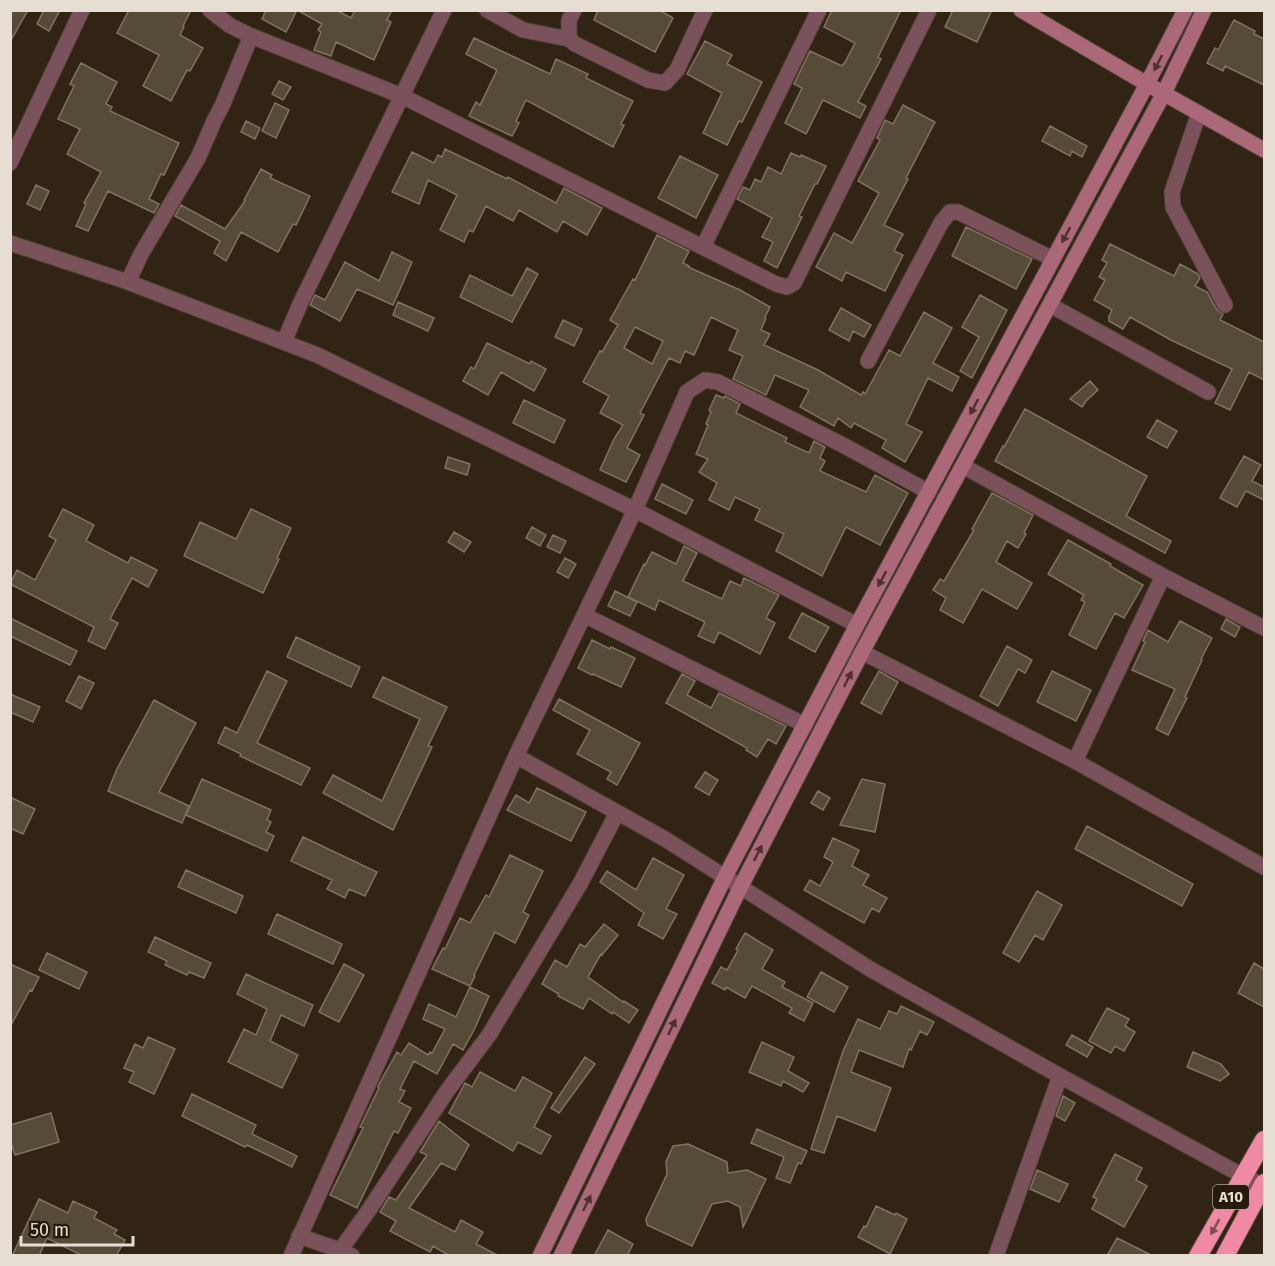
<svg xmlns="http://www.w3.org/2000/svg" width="1275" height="1266" viewBox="0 0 1275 1266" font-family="'Fira Sans',sans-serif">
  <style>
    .building { fill: #564a38; stroke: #807360; stroke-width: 1.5; fill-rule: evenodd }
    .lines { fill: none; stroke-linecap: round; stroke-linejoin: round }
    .street-casing { stroke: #4e4233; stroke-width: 17 }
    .secondary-casing { stroke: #4e4233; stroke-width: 17 }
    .highway-casing { stroke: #4e4233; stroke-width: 20 }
    .street { stroke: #7b515c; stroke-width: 15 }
    .secondary { stroke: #aa6879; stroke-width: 15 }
    .highway { stroke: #ef89a4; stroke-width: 18 }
    .oneway { fill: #4e312d }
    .oneway2 { fill: #814c50 }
    .labels { text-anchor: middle; stroke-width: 4.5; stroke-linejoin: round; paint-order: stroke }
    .shield { fill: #271a0c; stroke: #ada297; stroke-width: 1.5 }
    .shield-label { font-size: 15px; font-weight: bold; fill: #e6ddd3 }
  </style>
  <rect width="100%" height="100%" fill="#312415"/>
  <!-- building -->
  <path class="building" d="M10 10H28L10 42Z
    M44 10H60L49 31 37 24Z
    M129 10H191L183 26 184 27 180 35 203 48 190 71 187 70 171 101 143 86 159 55 117 33Z
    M266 10H297L286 32 262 19Z
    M297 10H336L351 18 355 10H392L387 20 391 22 374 60 336 42 331 56 314 50 321 32 318 30 322 24Z
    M598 10H659L673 18 655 52 594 20Z
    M832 10H901L878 57 881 59 858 102 866 106 860 118 823 100 806 134 785 123 802 88 794 84 810 51 842 66 843 64H844L855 43 824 27Z
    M953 10H992L977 42 945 27Z
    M1234 20 1255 31 1254 34 1264 39V85L1225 66 1223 71 1207 63 1215 48 1218 50Z
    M474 38 550 74 556 59 588 74 586 78 633 101 621 124 624 125 613 147 526 100 516 121 519 123 512 136 469 116 476 102 480 105 497 70 466 54Z
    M705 41 732 55 727 64 762 82 742 122 739 121 727 145 703 133 722 93 687 74Z
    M81 63 117 82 106 104 112 107 110 111 179 143 164 175 161 174 149 199 159 204 154 213 108 191 88 231 76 226 86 204 84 203 101 172 67 154 80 129 58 119 74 86 70 84Z
    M279 81 291 87 283 100 272 94Z
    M275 103 289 110 276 138 262 131Z
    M903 105 935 122 906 178 908 179 884 225 903 234 894 251 903 255 885 291 846 272 842 281 816 267 834 233 852 243 879 193 858 181 880 140 877 138 885 120 893 124Z
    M246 121 260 128 255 139 241 132Z
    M1050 126 1087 146 1082 157 1072 151 1070 156 1042 141Z
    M445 149 507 179 508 177 556 203 564 188 602 208 587 235 563 221 557 232 519 210 513 221 486 206 473 232 469 230 464 242 440 230 457 195 428 180 419 204 392 192 412 152 434 163 438 155 442 157Z
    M791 153 800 157 801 155 826 166 817 184H815L799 216 802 217 777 268 764 261 773 242 762 237 772 218 737 199 743 187 750 190 755 179 761 182 768 167 781 174Z
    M680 156 718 175 696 218 658 198Z
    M261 169 272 175 270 178 310 196 296 225 293 224 278 252 241 232 226 261 214 253 220 241 175 216 181 205 225 229 245 201 244 200Z
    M36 185 49 191 40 210 27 204Z
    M966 227 1032 259 1016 289 952 256Z
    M657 235 689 251 683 263 689 266 688 267 740 290 770 307 765 317 766 318 761 330 770 334 764 345 818 370 861 395 863 392 865 394 889 350 900 356 924 312 952 328 933 363 959 377 952 391 928 378 906 424 922 432 905 462 882 448 886 440 854 423 851 428 838 418 834 426 800 407 809 390 775 375 766 395 733 379 743 356 729 350 738 330 711 317 694 355 685 351 680 363 669 358 640 413 644 415 627 448 640 455 626 482 600 470 614 439 623 425 600 413 609 396 583 382 600 351 602 352 618 325 610 320 633 279 635 280ZM635 327 663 341 652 364 624 348Z
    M1110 244 1174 276 1180 264 1198 274 1200 278 1195 286 1207 292 1217 310 1223 314 1220 320 1264 342V380L1249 372 1230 410 1215 403 1232 369 1171 340 1130 317 1123 329 1109 321V316L1112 310 1094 300 1105 280 1099 277 1107 263 1102 260Z
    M392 252 412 262 393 305 357 289 340 321 310 305 315 295 325 300 345 262 379 281Z
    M527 268 538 274 512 322 460 297 470 275 512 296Z
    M980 295 1007 310 972 378 960 371 979 337 962 327Z
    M398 302 434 318 428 331 393 315Z
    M841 308 871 325 864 337 853 331 849 341 829 330Z
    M563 320 582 329 574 346 555 337Z
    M487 343 530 364 531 361 546 369 534 391 501 372 488 395 463 381 471 367 474 369Z
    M1090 381 1098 390 1086 401 1082 407 1070 399Z
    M716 395 724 398 725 396 740 404 736 413 787 438 785 442 809 453 814 441 825 447 820 458 825 461 820 471 866 492 875 475 908 493 880 545 846 527 822 576 776 551 784 534 755 520 760 509 735 497 729 510 709 500 717 483 699 472 708 459 696 454 708 425 706 424 711 412 709 410Z
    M524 400 565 420 554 443 513 423Z
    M1025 409 1147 476 1126 516 1171 541 1165 553 995 461 1003 446 1004 447Z
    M1157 420 1177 431 1167 448 1147 437Z
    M1244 456 1261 465 1252 481 1264 487V500L1246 491 1237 507 1220 498Z
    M448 457 470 464 467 475 445 468Z
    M662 484 693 500 686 514 655 499Z
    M992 493 1033 515 1024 533 1026 534 1018 548 1007 541 996 562 1032 583 1017 609 982 589 963 623 940 610 946 598 933 590 940 579 944 581 974 530 972 529Z
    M63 509 94 525 86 541 128 563 131 557 157 570 148 587 132 578 110 619 118 623 105 649 88 641 94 627 10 584 17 570 35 580 56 540 49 536Z
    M251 509 291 528 277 558 279 559 263 593 184 556 200 522 236 539Z
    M532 527 546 535 540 546 526 538Z
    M454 532 471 542 464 552 448 542Z
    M553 535 566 541 560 553 547 547Z
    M1068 540 1111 564 1110 566 1143 585 1124 618 1115 613 1096 649 1069 635 1085 602 1081 600 1084 595 1048 574Z
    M684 546 697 553 683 581 722 599 730 581 741 586 744 578 779 595 766 618 775 623 760 654 719 632 714 643 698 636 705 622 659 600 655 610 628 597 644 564 645 565 652 552 676 564Z
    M565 558 576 564 568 578 557 572Z
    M615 591 637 602 630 616 608 606Z
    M802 613 829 627 815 652 789 638Z
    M10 618 77 651 70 665 10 636Z
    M1226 619 1240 627 1235 637 1221 629Z
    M1180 621 1212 638 1201 659 1202 660 1185 697 1187 698 1168 735 1156 729 1175 689 1132 670 1145 642 1143 641 1148 630 1168 642Z
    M296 637 360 667 351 687 287 657Z
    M592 640 610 649 611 647 635 658 621 687 593 674 592 675 578 668Z
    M1007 646 1032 660 1025 673 1018 669 998 706 980 696Z
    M267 671 287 681 257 743 310 768 301 785 240 756 241 754 218 743 225 727 237 733Z
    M879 671 898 682 881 714 861 703Z
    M1052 671 1091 690 1076 721 1037 702Z
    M682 674 695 681 687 695 711 708 719 693 786 726 776 744 768 739 757 757 746 750 747 748 666 703Z
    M79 676 94 683 81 709 66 701Z
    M383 677 447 707 428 746 432 747 393 830 323 793 333 775 382 801 420 719 373 697Z
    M10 694 40 707 33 722 10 712Z
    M559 699 640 743 617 785 607 779 611 772 577 754 590 730 553 710Z
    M154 700 196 723 159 792 189 806 182 823 108 791 117 769Z
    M705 772 718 780 709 795 695 787Z
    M202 779 271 810 267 820 271 822 266 832 274 836 267 851 186 815Z
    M862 779 885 784 875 832 840 825Z
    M537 788 586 812 571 841 507 810 516 795 529 803Z
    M818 791 830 798 823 810 811 803Z
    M10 797 35 809 23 834 10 828Z
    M1087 826 1193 884 1182 906 1075 849Z
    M303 837 377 872 365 896 349 889 345 898 327 889 332 880 291 861Z
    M833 838 859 850 852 866 869 875 863 885 887 898 879 912 872 908 864 923 804 890 810 880 820 886 833 862 824 857Z
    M510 855 543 871 523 912 529 915 515 943 495 932 474 975 475 976 470 986 432 969 443 948 445 949 460 918 470 923 486 895 489 897Z
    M653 858 684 875 666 909 677 914 663 939 638 925 644 913 600 882 607 871 636 890Z
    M186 870 243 896 236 913 178 887Z
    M1037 891 1062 905 1043 940 1035 935 1019 962 1003 953Z
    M277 914 342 944 333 964 268 934Z
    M604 924 618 935 602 955 601 954 588 977 623 1002 624 1001 638 1010 629 1023 613 1012 612 1014 589 998 583 1009 558 996 559 994 542 984 555 960 567 967 580 944 585 947Z
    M745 933 773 950 762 969 785 982 782 987 813 1003 804 1021 789 1013 792 1008 752 986 745 998 726 987 725 990 712 983 721 967 727 970 738 950 736 949Z
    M155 937 211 963 204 978 189 972 187 975 165 965 167 961 148 952Z
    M47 953 87 972 79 989 39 970Z
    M1254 963 1264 969V1007L1238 993Z
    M10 964 39 977 32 991 30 990 10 1027Z
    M344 964 364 975 339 1022 319 1012Z
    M821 972 848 987 834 1012 807 997Z
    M246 974 313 1005 304 1026 281 1015 270 1041 298 1055 282 1088 228 1062 244 1029 256 1035 267 1009 237 994Z
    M470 987 489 996 474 1030 463 1050 453 1044 437 1074 414 1061 400 1089 405 1091 399 1102 411 1108 398 1133 394 1131 357 1208 330 1195 363 1128 360 1127 379 1088 378 1087V1086L397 1052 401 1055 409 1043 428 1055 430 1052 432 1053 445 1029 423 1019 429 1004 456 1017Z
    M901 1006 934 1022 927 1035 920 1031 911 1050 909 1049 903 1067 859 1050 851 1072 891 1088 875 1131 837 1116 824 1153 811 1149 843 1051 858 1019 880 1029 889 1011 897 1014Z
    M1107 1008 1129 1019 1125 1026 1135 1032 1124 1051 1115 1046 1111 1053 1089 1041Z
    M1072 1035 1093 1047 1087 1057 1066 1045Z
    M148 1037 175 1049 154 1094 129 1082 134 1072 124 1068 135 1044 143 1048Z
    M762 1042 794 1057 788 1071 809 1083 803 1092 783 1081 781 1086 749 1072Z
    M1193 1052 1221 1064 1229 1074 1220 1081 1187 1067Z
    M585 1057 595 1064 559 1113 551 1108Z
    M480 1072 515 1091 523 1077 552 1093 534 1127 551 1136 541 1154 518 1142 513 1151 449 1113 465 1083 472 1087Z
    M192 1094 256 1125 252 1134 297 1156 292 1167 247 1145 245 1147 182 1116Z
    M1063 1096 1075 1103 1065 1121 1056 1116Z
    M51 1113 59 1142 15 1155 10 1140V1125Z
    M439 1121 469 1145 455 1170 441 1163 409 1208 455 1232 461 1220 483 1232 476 1244 499 1256H450L433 1246 430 1252 390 1231 396 1221 380 1212 389 1197 396 1200 427 1155 420 1152Z
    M757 1129 807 1151 801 1164 798 1163 790 1183 776 1178 784 1157 751 1143Z
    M688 1144 727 1162 728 1173 747 1170 766 1179 743 1227 740 1207 728 1201 712 1204 692 1246 647 1225 646 1219 667 1174 666 1162 673 1146Z
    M1115 1154 1142 1168 1136 1180 1147 1186 1124 1227 1092 1209 1097 1199 1093 1197Z
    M1037 1170 1068 1184 1059 1202 1030 1189Z
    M39 1199 68 1213 73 1201 97 1212 94 1218 117 1230 114 1234 125 1240 116 1256H83L47 1238 39 1256H12Z
    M876 1206 895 1215 896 1213 907 1219 890 1254 858 1237 864 1226 866 1227Z
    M608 1230 633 1244 627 1256H594Z
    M1117 1238 1153 1256H1107Z"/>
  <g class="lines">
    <!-- street casing -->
    <g class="street-casing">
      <path id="street" d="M210 10 229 25 251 36 402 96 776 284 787 287 794 283 929 10
        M487 10 523 30 569 39 575 44 648 80 665 83 677 70 705 10
        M569 39V20L574 10
        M1199 113 1172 192 1173 207 1225 305
        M10 163 82 10
        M10 243 128 282 317 355 635 510 857 625
        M703 247 819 10
        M128 282 141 254 198 158 215 119 222 106 251 36
        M1050 305 1208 392
        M284 342 300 304 444 10
        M868 361 941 223 950 212H958L1053 259
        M963 466 1163 576 1264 628
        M584 615 805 725
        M862 652 1075 761 1264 867
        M516 756 665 839 870 969 1060 1076 1243 1176 1264 1186
        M1075 761 1163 576
        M299 1236 340 1250 352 1256
        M291 1256 516 756 635 510 687 392 705 380 718 382 841 444 929 492
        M336 1256 369 1210 447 1091 489 1035 580 884 617 813
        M996 1256 1060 1076"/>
    </g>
    <!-- secondary casing -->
    <g class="secondary-casing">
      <path id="secondary" d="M1021 10 1147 84 1264 150
        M540 1256 725 877 857 625 1147 84 1185 10
        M561 1256 741 886 862 652 1164 93 1204 10"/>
    </g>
    <!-- highway casing -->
    <g class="highway-casing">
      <path id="highway" d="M1198 1256 1264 1140
        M1225 1256 1264 1183"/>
    </g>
    <!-- street -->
    <use href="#street" class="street"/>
    <!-- secondary -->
    <use href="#secondary" class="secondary"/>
    <!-- highway -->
    <use href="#highway" class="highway"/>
  </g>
  <!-- one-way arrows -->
  <defs><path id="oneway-solid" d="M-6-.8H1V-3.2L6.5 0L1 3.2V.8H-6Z" transform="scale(1.5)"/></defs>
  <g class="oneway">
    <use href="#oneway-solid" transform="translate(1158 63) rotate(117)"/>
    <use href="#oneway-solid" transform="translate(1066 235) rotate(118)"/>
    <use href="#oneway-solid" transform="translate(974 407) rotate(118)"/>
    <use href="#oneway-solid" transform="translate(882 579) rotate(118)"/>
    <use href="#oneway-solid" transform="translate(848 679) rotate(-63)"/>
    <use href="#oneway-solid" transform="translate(758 853) rotate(-63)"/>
    <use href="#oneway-solid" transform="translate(672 1027) rotate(-64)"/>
    <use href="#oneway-solid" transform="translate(587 1203) rotate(-64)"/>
  </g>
  <use class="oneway2" href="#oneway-solid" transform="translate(1215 1227) rotate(119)"/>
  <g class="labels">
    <!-- shield labels -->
    <rect class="shield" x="1213" y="1185" width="36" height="24" rx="4.5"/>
    <g class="shield-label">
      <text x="1231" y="1202">A10</text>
    </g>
  </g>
  <!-- border -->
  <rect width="1275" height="1266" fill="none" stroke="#e6ddd3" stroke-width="24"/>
  <!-- scale -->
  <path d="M21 1236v9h112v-9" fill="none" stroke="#e6ddd3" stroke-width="3"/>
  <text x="30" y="1236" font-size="18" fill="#e6ddd3" stroke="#271a0c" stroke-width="4.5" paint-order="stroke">50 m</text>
</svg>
